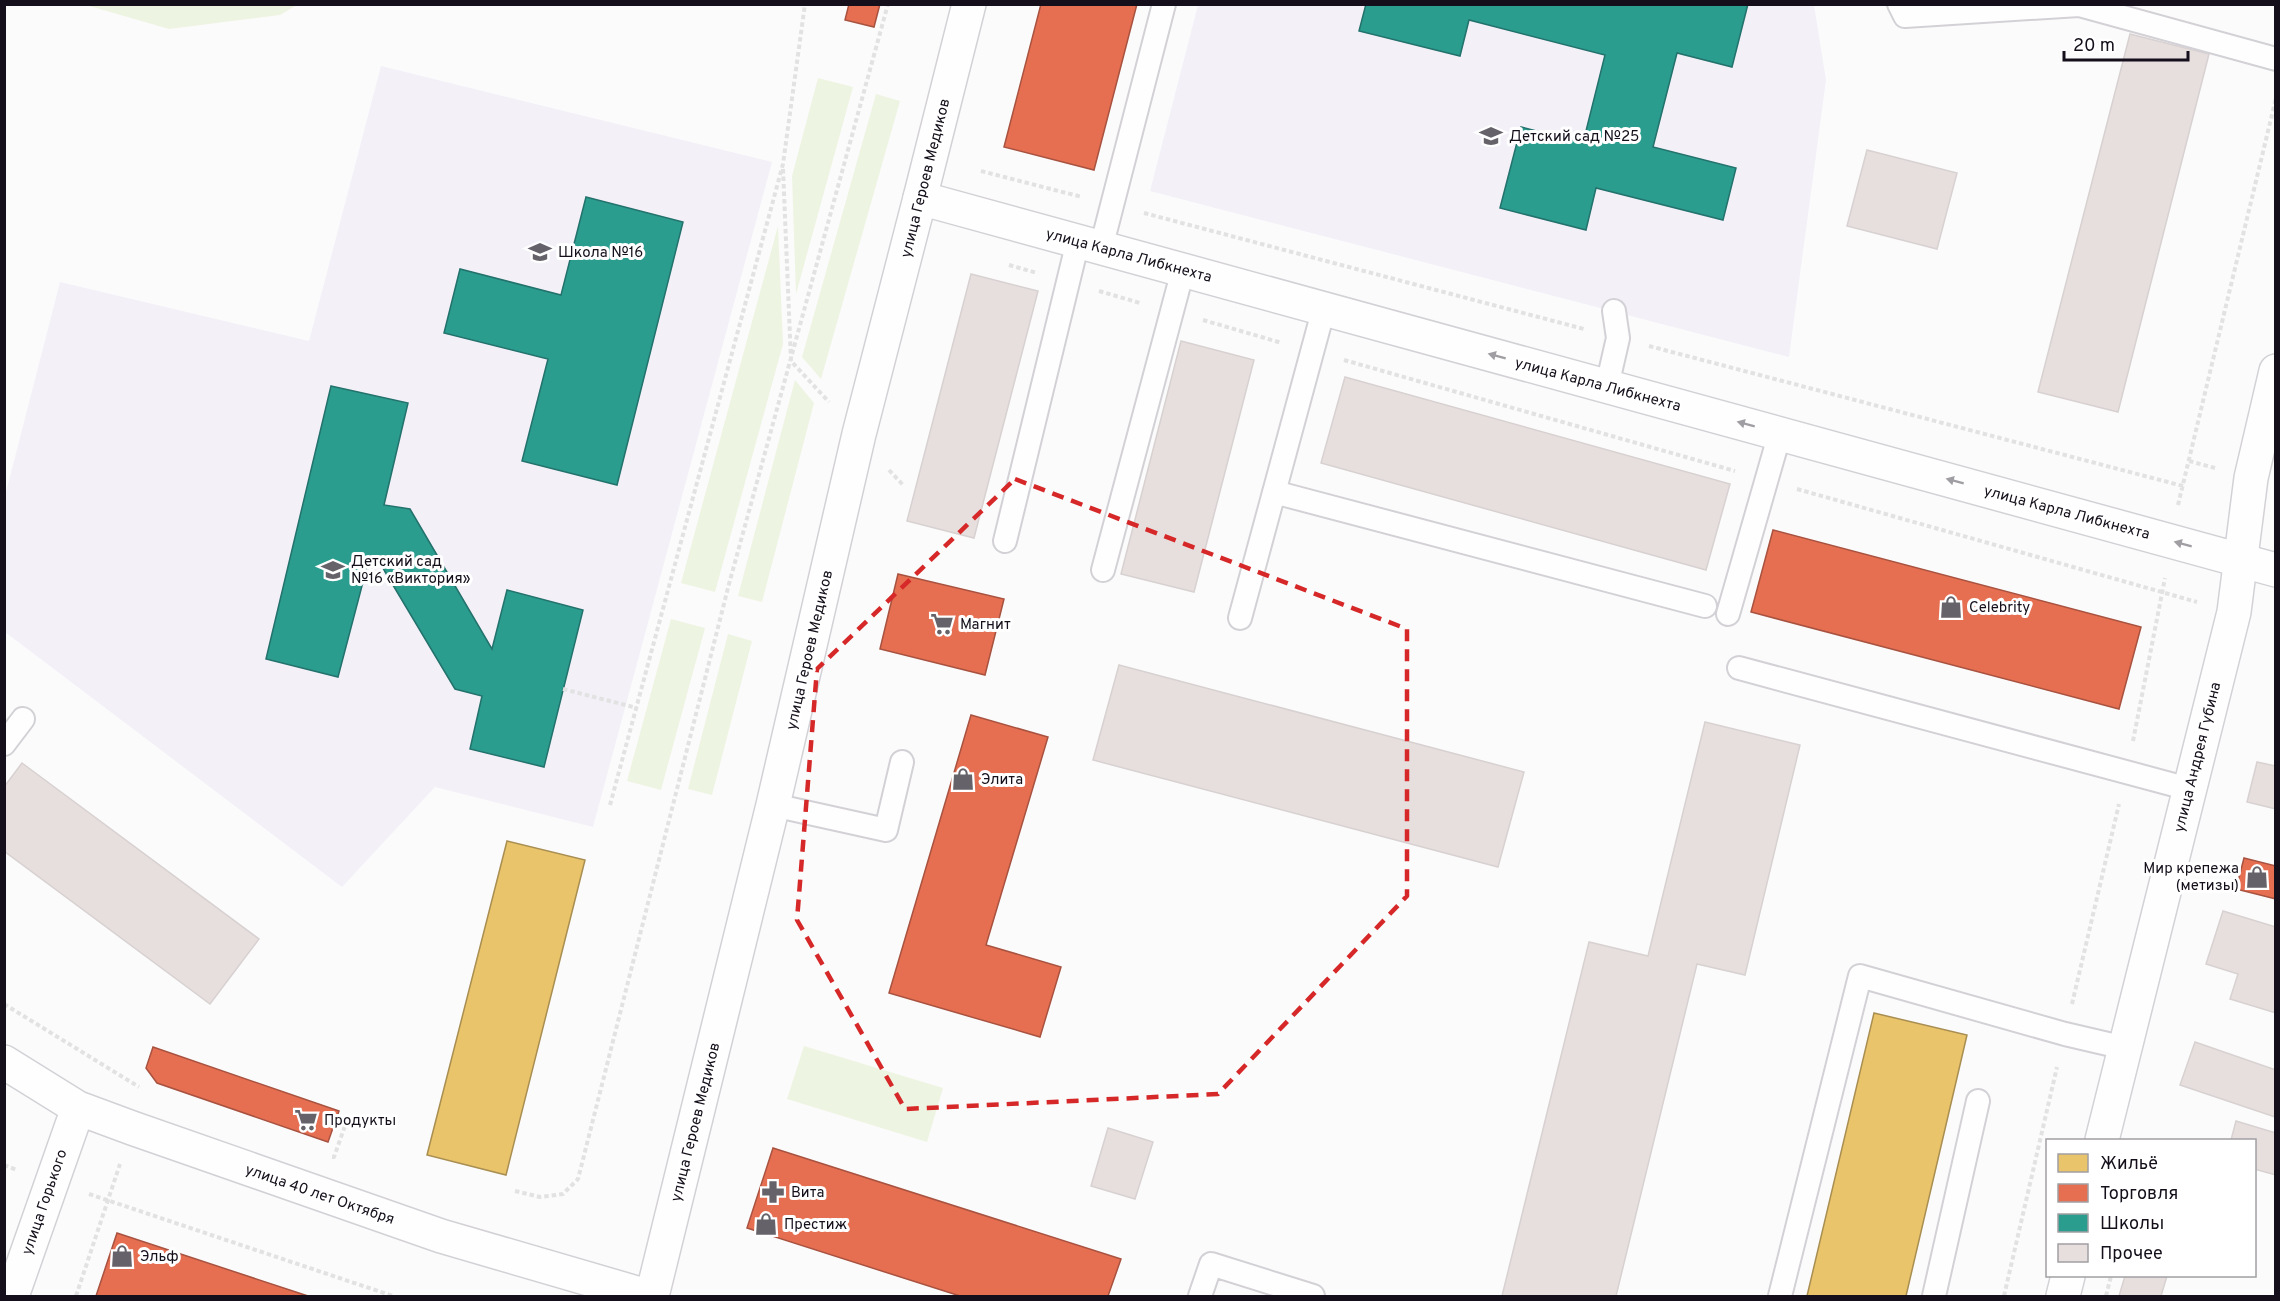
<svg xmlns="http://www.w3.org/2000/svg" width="2280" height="1301" viewBox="0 0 2280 1301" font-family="Overpass,sans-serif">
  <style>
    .built { fill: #f3f0f8 }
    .green { fill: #eef4e2 }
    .homes { fill: #e9c46a; stroke: #a98e52; stroke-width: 1.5 }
    .shops { fill: #e76f51; stroke: #a85240; stroke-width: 1.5 }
    .schools { fill: #2a9d8f; stroke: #23726c; stroke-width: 1.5 }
    .building { fill: #e7dfde; stroke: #d8d1d1; stroke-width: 1.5 }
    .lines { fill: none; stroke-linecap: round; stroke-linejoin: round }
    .lane-casing { stroke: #d3d1d6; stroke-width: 26 }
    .street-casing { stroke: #d3d1d6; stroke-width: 36 }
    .secondary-casing { stroke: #d3d1d6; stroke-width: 36 }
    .path { stroke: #e2e2e2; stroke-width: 4; stroke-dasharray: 4.5 3; stroke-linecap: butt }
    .lane { stroke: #fefefe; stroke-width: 22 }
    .street { stroke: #fefefe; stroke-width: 33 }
    .secondary { stroke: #fefefe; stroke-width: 33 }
    .oneway { fill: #a09ea3 }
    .marked { fill: none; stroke: #d62828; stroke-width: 4.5; stroke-dasharray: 12 8; stroke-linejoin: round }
    .labels { text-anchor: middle; stroke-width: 6; stroke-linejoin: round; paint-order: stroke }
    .poi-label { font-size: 15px; fill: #140f1a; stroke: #fff; text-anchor: start }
    .street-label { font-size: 15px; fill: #140f1a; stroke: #fff }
  </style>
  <rect width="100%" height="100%" fill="#fbfbfb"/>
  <!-- built -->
  <path class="built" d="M1198 5H1814L1826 80 1789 357 1150 191Z
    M381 66 772 162 593 827 435 787 342 887 5 632V496L60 282 309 341Z"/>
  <!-- green -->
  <path class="green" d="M86 5 297 4V5L280 15 169 29Z
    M818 78 853 87 796 294 792 176Z
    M876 94 900 101 821 379 802 357Z
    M778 226 783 344 715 592 681 583Z
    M795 380 814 403 762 602 738 596Z
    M671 619 705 628 661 790 627 781Z
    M728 634 752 641 712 795 688 789Z
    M804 1046 943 1088 927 1142 787 1099Z"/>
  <!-- homes -->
  <path class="homes" d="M507 841 585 860 506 1175 427 1155Z
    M1874 1013 1967 1035 1906 1296H1807Z"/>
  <!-- shops -->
  <path class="shops" d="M849 4H880L874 27 845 20Z
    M1041 4H1137L1094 170 1004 147Z
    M1773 530 2141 627 2119 709 1751 612Z
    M898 574 1004 599 985 675 880 649Z
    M971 715 1048 737 986 945 1061 967 1040 1037 889 993Z
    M2244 858 2276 866V899L2236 889Z
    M153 1047 339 1111 328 1142 157 1083 146 1068Z
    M773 1148 1121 1259 1108 1296H960L747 1228Z
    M117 1233 308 1296H96Z"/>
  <!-- schools -->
  <path class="schools" d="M1366 4H1748L1732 67 1677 53 1653 147 1736 168 1723 220 1596 188 1586 230 1500 208 1521 127 1583 143 1605 55 1469 20 1460 56 1359 31Z
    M586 197 683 222 617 485 522 461 548 359 444 333 460 269 561 295Z
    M331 386 408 403 384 505 410 509 492 649 507 590 583 610 544 767 470 749 482 696 455 689 381 565 368 563 338 677 266 659Z"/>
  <!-- building -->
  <path class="building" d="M2130 34 2209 54 2118 412 2038 392Z
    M1867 150 1957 173 1937 249 1847 226Z
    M971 274 1038 291 974 538 907 521Z
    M1181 341 1254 360 1194 592 1121 574Z
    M1345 377 1730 484 1706 570 1321 463Z
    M1119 665 1524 772 1498 867 1093 760Z
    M1705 722 1800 745 1745 975 1697 964 1616 1296H1502L1589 942 1648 956Z
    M2257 762 2276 766V809L2247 802Z
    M22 763 259 939 210 1004 4 851V787Z
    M2223 911 2276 927V1013L2230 999 2238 974 2206 964Z
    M2195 1042 2276 1070 2275 1117 2180 1085Z
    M2236 1121 2276 1133V1175L2254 1169V1140H2231Z
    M1108 1128 1153 1142 1135 1199 1091 1186Z
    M2125 1276H2167L2161 1296H2119Z"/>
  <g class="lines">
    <!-- lane casing -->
    <g class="lane-casing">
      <path id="lane" d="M1899 4 1905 16 2079 5 2276 59
        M1101 248 1164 4
        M1607 386 1618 338 1614 311
        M1274 492 1705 606
        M1005 541 1078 241
        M1103 570 1183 270
        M1728 614 1780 433
        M1240 618 1324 308
        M1739 668 2189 789
        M4 744 23 719
        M773 805 886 830 902 762
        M1200 1296 1211 1264 1313 1296
        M1780 1296 1860 976 2065 1034 2125 1048
        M1934 1296 1978 1101"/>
    </g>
    <!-- street casing -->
    <g class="street-casing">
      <path id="street" d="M920 198 969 4
        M2102 1140 2234 612 2251 478 2276 371
        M2063 1296 2068 1276"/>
    </g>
    <!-- secondary casing -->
    <g class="secondary-casing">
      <path id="secondary" d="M4 1062 78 1108 132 1128 441 1236 647 1296
        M12 1296 78 1108
        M652 1296 773 805 859 434 920 198 2276 570"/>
    </g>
    <!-- path -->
    <path class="path" d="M783 169 791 361 829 402
      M981 171 1082 197
      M1144 213 1584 329
      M1009 265 1037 273
      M1099 291 1140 303
      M1203 320 1282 343
      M1649 346 2183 486
      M1344 360 1735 471
      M2189 461 2215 468
      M889 470 903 485
      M1797 489 2197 602
      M2178 505 2276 98
      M563 689 637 708
      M2133 741 2165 578
      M610 805 783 164 805 4
      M4 1004 139 1087
      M2072 1004 2119 804
      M332 1157H334L346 1123
      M4 1165 17 1170
      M515 1191 540 1197 563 1194 578 1179 729 584 888 4
      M89 1194 393 1296
      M76 1296 120 1164
      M2004 1296 2057 1067
      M2106 1296 2111 1276"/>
    <!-- lane -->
    <use href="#lane" class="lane"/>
    <!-- street -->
    <use href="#street" class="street"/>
    <!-- secondary -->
    <use href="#secondary" class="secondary"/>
  </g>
  <!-- one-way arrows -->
  <defs><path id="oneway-solid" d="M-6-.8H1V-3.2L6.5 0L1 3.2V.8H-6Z" transform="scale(1.5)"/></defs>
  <g class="oneway">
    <use href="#oneway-solid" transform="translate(1497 356) rotate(-165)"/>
    <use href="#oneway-solid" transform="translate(1746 424) rotate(-165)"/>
    <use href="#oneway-solid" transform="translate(1955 481) rotate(-165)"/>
    <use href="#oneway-solid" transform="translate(2183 544) rotate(-165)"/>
  </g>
  <!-- marked area -->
  <path class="marked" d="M1015 479 1407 629V896L1218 1094 905 1109 797 920 817 669Z"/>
  <!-- icons -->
  <defs>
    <g id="school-bare" transform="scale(1.8)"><path d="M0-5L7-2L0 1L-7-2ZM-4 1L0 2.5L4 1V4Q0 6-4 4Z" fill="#656269" stroke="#fff" stroke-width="2.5" paint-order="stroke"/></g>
    <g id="shop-bare" transform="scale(1.8)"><path d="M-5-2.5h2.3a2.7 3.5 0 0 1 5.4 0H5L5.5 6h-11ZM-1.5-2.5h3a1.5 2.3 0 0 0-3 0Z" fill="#656269" stroke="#fff" stroke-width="2.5" paint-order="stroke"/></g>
    <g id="supermarket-bare" transform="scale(1.8)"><path d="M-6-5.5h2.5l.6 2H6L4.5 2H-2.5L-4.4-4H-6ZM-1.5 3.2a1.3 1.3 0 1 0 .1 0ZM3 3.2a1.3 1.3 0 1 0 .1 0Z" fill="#656269" stroke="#fff" stroke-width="2.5" paint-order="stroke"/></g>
    <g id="pharmacy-bare" transform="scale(1.8)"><path d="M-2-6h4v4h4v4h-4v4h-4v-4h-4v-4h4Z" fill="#656269" stroke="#fff" stroke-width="2.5" paint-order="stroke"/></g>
  </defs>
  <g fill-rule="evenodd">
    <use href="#school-bare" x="1491" y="136"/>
    <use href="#school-bare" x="540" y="252"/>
    <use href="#school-bare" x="333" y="570"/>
    <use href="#shop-bare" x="1951" y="607"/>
    <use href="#supermarket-bare" x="942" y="624"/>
    <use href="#shop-bare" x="963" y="779"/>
    <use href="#shop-bare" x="2257" y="877"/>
    <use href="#supermarket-bare" x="306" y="1120"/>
    <use href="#pharmacy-bare" x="773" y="1192"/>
    <use href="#shop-bare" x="766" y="1224"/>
    <use href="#shop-bare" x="122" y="1256"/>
  </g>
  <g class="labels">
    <!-- poi labels -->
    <g class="poi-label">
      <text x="1509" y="141">Детский сад №25</text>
      <text x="558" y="257">Школа №16</text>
      <text x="351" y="566">Детский сад<tspan x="351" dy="17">№16 «Виктория»</tspan></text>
      <text x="1969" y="612">Celebrity</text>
      <text x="960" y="629">Магнит</text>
      <text x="981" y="784">Элита</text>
      <text x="2239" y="873" text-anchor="end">Мир крепежа<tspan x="2239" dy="17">(метизы)</tspan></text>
      <text x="324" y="1125">Продукты</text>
      <text x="791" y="1197">Вита</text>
      <text x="784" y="1229">Престиж</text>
      <text x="140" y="1261">Эльф</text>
    </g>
    <!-- street labels -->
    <g class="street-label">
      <text transform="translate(925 178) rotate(-76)" y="5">улица Героев Медиков</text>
      <text transform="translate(1129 255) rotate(15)" y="5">улица Карла Либкнехта</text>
      <text transform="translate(1598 384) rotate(15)" y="5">улица Карла Либкнехта</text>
      <text transform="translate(2067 512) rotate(15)" y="5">улица Карла Либкнехта</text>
      <text transform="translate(809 650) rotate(-77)" y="5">улица Героев Медиков</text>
      <text transform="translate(2197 757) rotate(-76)" y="5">улица Андрея Губина</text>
      <text transform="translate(695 1122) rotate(-76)" y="5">улица Героев Медиков</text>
      <text transform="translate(320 1194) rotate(19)" y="5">улица 40 лет Октября</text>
      <text transform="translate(44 1202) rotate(-71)" y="5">улица Горького</text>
    </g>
  </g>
  <!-- border -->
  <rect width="2280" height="1301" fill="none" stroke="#140f1a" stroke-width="12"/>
  <!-- legend -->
  <rect x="2046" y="1139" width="210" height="138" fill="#ffffff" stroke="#a19fa3" stroke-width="1.5"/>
  <rect x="2058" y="1154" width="30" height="18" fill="#e9c46a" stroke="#a19fa3" stroke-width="1.5"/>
  <text x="2100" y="1169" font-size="18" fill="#140f1a">Жильё</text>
  <rect x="2058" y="1184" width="30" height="18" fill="#e76f51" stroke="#a19fa3" stroke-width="1.5"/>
  <text x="2100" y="1199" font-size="18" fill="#140f1a">Торговля</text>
  <rect x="2058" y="1214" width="30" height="18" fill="#2a9d8f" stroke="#a19fa3" stroke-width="1.5"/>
  <text x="2100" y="1229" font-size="18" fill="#140f1a">Школы</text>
  <rect x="2058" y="1244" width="30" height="18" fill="#e7dfde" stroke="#a19fa3" stroke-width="1.5"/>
  <text x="2100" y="1259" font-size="18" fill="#140f1a">Прочее</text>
  <!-- scale -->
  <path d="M2064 51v9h124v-9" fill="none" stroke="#140f1a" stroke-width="3"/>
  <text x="2073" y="51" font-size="18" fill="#140f1a" stroke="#ffffff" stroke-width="4.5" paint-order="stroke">20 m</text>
</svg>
